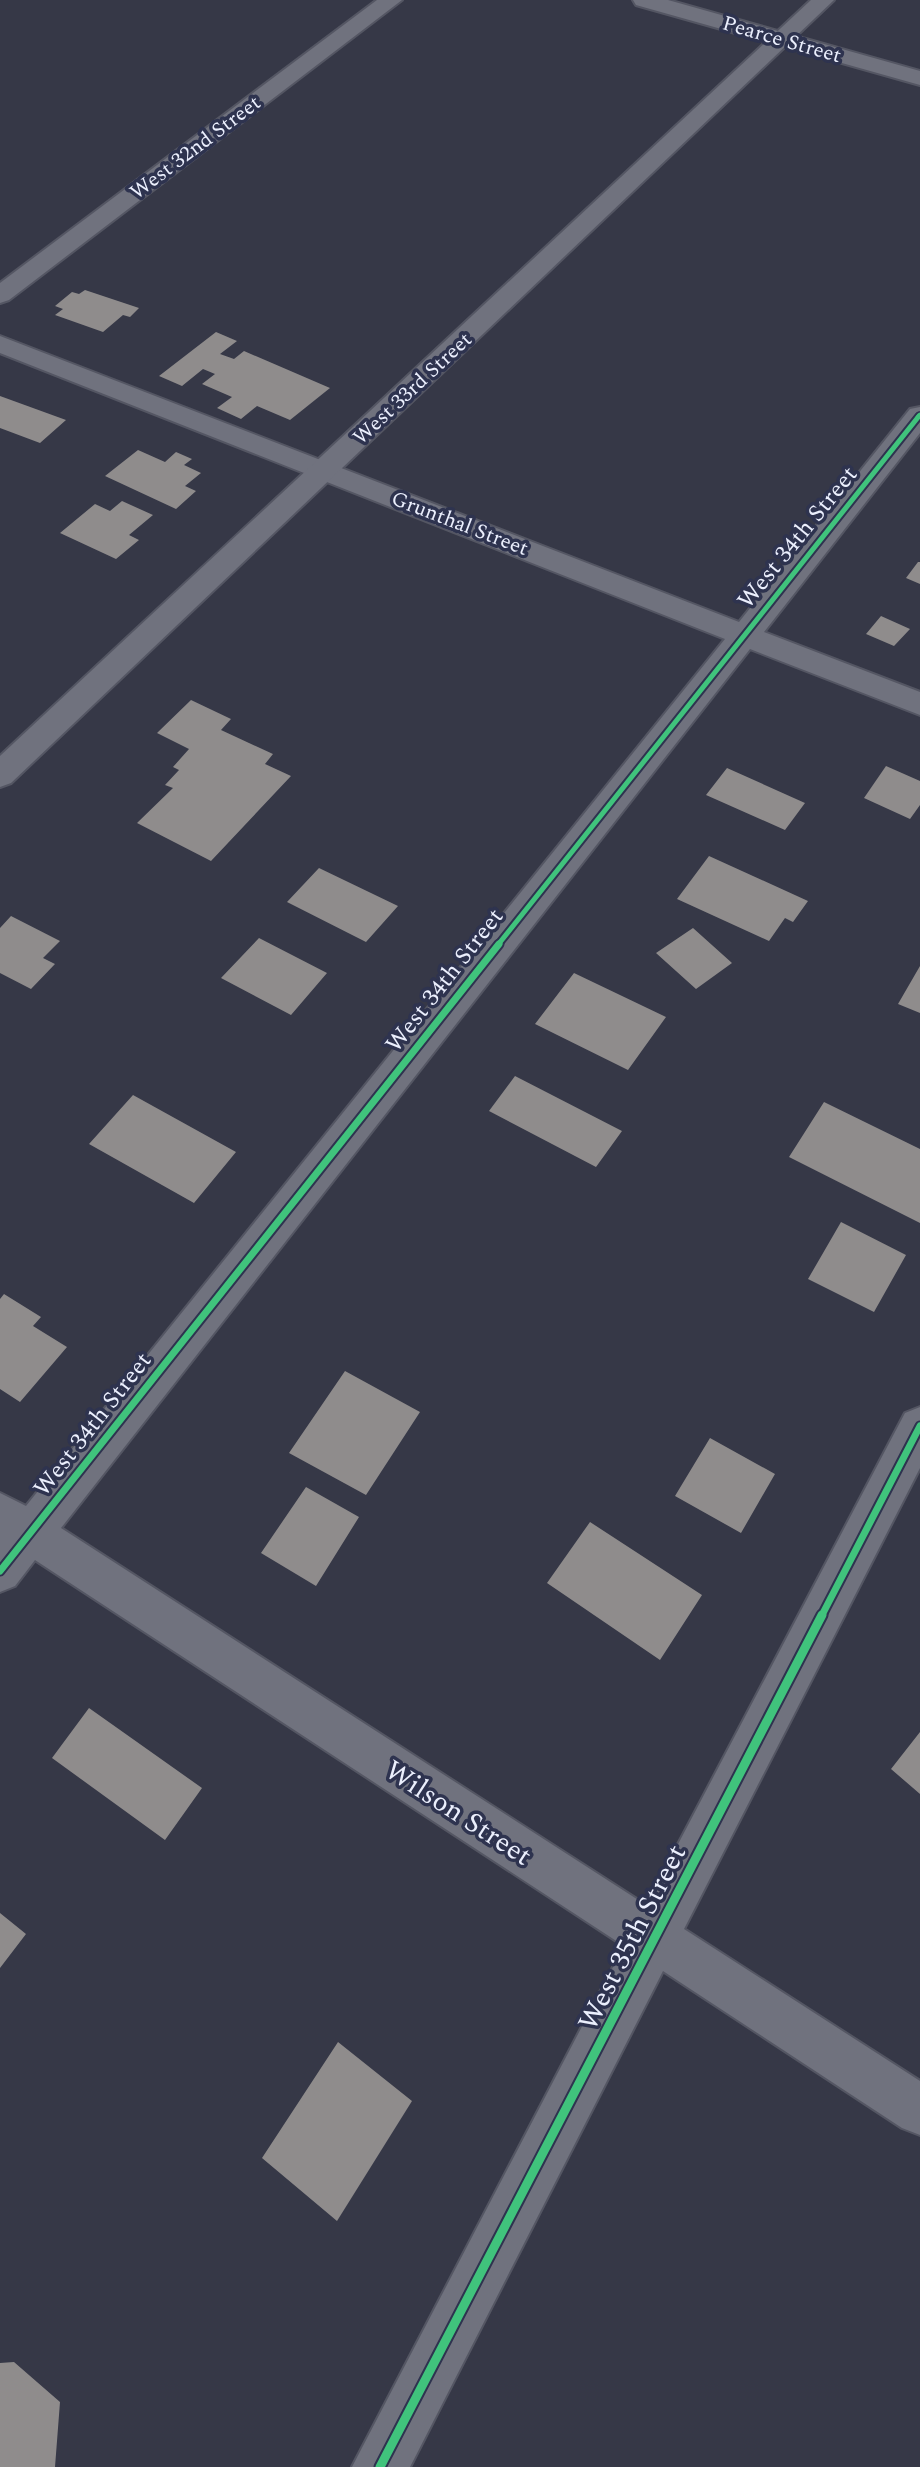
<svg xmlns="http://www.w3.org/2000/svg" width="920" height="2467" viewBox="0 0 920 2467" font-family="Spectral,serif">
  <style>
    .building { fill: #8f8c8c }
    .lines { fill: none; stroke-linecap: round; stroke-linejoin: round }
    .minor-casing { stroke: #545663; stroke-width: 4 }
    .tertiary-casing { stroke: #545663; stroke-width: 4 }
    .minor { fill: #70727e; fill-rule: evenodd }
    .tertiary { fill: #70727e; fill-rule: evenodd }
    .cycleway-far3-casing { stroke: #2e334f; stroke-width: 7 }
    .cycleway-far2-casing { stroke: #2e334f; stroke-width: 9 }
    .cycleway-far1-casing { stroke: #2e334f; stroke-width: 11 }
    .cycleway-casing { stroke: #2e334f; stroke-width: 13 }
    .cycleway-far3 { stroke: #40c37c; stroke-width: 4.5 }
    .cycleway-far2 { stroke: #40c37c; stroke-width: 5 }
    .cycleway-far1 { stroke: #40c37c; stroke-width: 7 }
    .cycleway { stroke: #40c37c; stroke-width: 9 }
    .labels { text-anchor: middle; stroke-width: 7; stroke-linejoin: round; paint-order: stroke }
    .far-street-label { font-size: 21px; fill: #ebeffd; stroke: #2e334f }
    .street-label { font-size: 24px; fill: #ebeffd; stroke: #2e334f }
    .near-street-label { font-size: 28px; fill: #ebeffd; stroke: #2e334f }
  </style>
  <rect width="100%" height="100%" fill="#363847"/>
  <!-- building -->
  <path class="building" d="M85 290 139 308 130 317 123 315 103 332 55 315 63 309 55 306 72 292 79 294Z
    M216 332 237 341 220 354 234 359 244 351 330 388 290 420 257 406 241 419 217 408 232 397 202 384 215 374 203 369 182 386 159 376Z
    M0 396 66 420 40 443 0 428Z
    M138 450 165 462 176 452 192 459 184 465 201 473 185 486 196 491 176 509 105 476Z
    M122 501 153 515 129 535 139 540 116 559 60 533 95 504 110 511Z
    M918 562H920V584L906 578Z
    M881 616 910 629 894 646 866 634Z
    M191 700 231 719 221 730 273 754 265 764 291 776 211 861 137 823 173 788 165 785 179 770 173 767 189 749 157 733Z
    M886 766 920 781V805L910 819 864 798Z
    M727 768 805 803 785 830 706 795Z
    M709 856 808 901 793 922 785 918 769 941 677 899Z
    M319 868 398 906 366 942 287 902Z
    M11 916 60 941 43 958 55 964 31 989 0 973V928Z
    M693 928 732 963 696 989 656 953Z
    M259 938 327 973 291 1015 221 978Z
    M920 966V1013L898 1004Z
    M574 973 666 1017 628 1070 535 1024Z
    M515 1076 622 1131 596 1167 489 1111Z
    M133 1095 236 1152 194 1203 89 1144Z
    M824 1102 920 1149V1223L789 1157Z
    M841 1222 906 1255 874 1312 808 1279Z
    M4 1294 41 1317 33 1326 67 1347 20 1402 0 1389V1299Z
    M345 1371 420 1412 366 1495 289 1453Z
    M710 1438 775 1474 741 1533 675 1496Z
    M306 1487 359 1517 316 1586 261 1553Z
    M590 1522 702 1595 660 1660 547 1583Z
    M89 1708 202 1788 165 1840 52 1758Z
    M920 1732V1794L891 1769Z
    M0 1913 26 1934 0 1968Z
    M338 2042 412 2101 337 2221 262 2158Z
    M14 2362 60 2402 55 2467H0V2363Z"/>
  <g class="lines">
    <!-- minor casing -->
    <g class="minor-casing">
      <path id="minor" d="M377 0H402L9 300 0 303V283Z
        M633 0H668L920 71V85L636 5Z
        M0 336 739 622 910 409 920 407V433L764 632 920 692V715L750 649 61 1528 646 1905 905 1413 920 1407V1468L684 1929 920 2081V2135L902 2128 663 1971 410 2467H352L624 1946 35 1560 15 1586 0 1592V1493L26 1506 725 639 0 353Z"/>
    </g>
    <!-- tertiary casing -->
    <g class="tertiary-casing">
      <path id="tertiary" d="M811 0H834L11 783 0 787V756Z"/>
    </g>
    <!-- minor -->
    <use href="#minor" class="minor"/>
    <!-- tertiary -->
    <use href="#tertiary" class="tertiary"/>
    <!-- cycleway-far3 casing -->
    <g class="cycleway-far3-casing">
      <path id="cycleway-far3" d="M918 417 920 415"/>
    </g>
    <!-- cycleway-far2 casing -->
    <g class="cycleway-far2-casing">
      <path id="cycleway-far2" d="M497 946 919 416"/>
    </g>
    <!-- cycleway-far1 casing -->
    <g class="cycleway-far1-casing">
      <path id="cycleway-far1" d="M0 1571 499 944
        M821 1617 920 1426"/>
    </g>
    <!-- cycleway casing -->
    <g class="cycleway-casing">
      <path id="cycleway" d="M380 2467 822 1615"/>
    </g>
    <!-- cycleway-far3 -->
    <use href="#cycleway-far3" class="cycleway-far3"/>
    <!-- cycleway-far2 -->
    <use href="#cycleway-far2" class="cycleway-far2"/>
    <!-- cycleway-far1 -->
    <use href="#cycleway-far1" class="cycleway-far1"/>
    <!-- cycleway -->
    <use href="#cycleway" class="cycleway"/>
  </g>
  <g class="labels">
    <!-- far-street labels -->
    <g class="far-street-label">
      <text transform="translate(782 39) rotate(16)" y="7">Pearce Street</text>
      <text transform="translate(195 147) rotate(-37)" y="7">West 32nd Street</text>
      <text transform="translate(412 388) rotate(-43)" y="7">West 33rd Street</text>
      <text transform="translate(460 523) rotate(21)" y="7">Grunthal Street</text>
    </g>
    <!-- street labels -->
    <g class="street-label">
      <text transform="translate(797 537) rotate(-51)" y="8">West 34th Street</text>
      <text transform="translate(444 980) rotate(-52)" y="8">West 34th Street</text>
      <text transform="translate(92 1424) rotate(-52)" y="8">West 34th Street</text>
    </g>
    <!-- near-street labels -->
    <g class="near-street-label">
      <text transform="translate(459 1812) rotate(33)" y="10">Wilson Street</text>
      <text transform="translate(631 1937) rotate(-63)" y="10">West 35th Street</text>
    </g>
  </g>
</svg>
